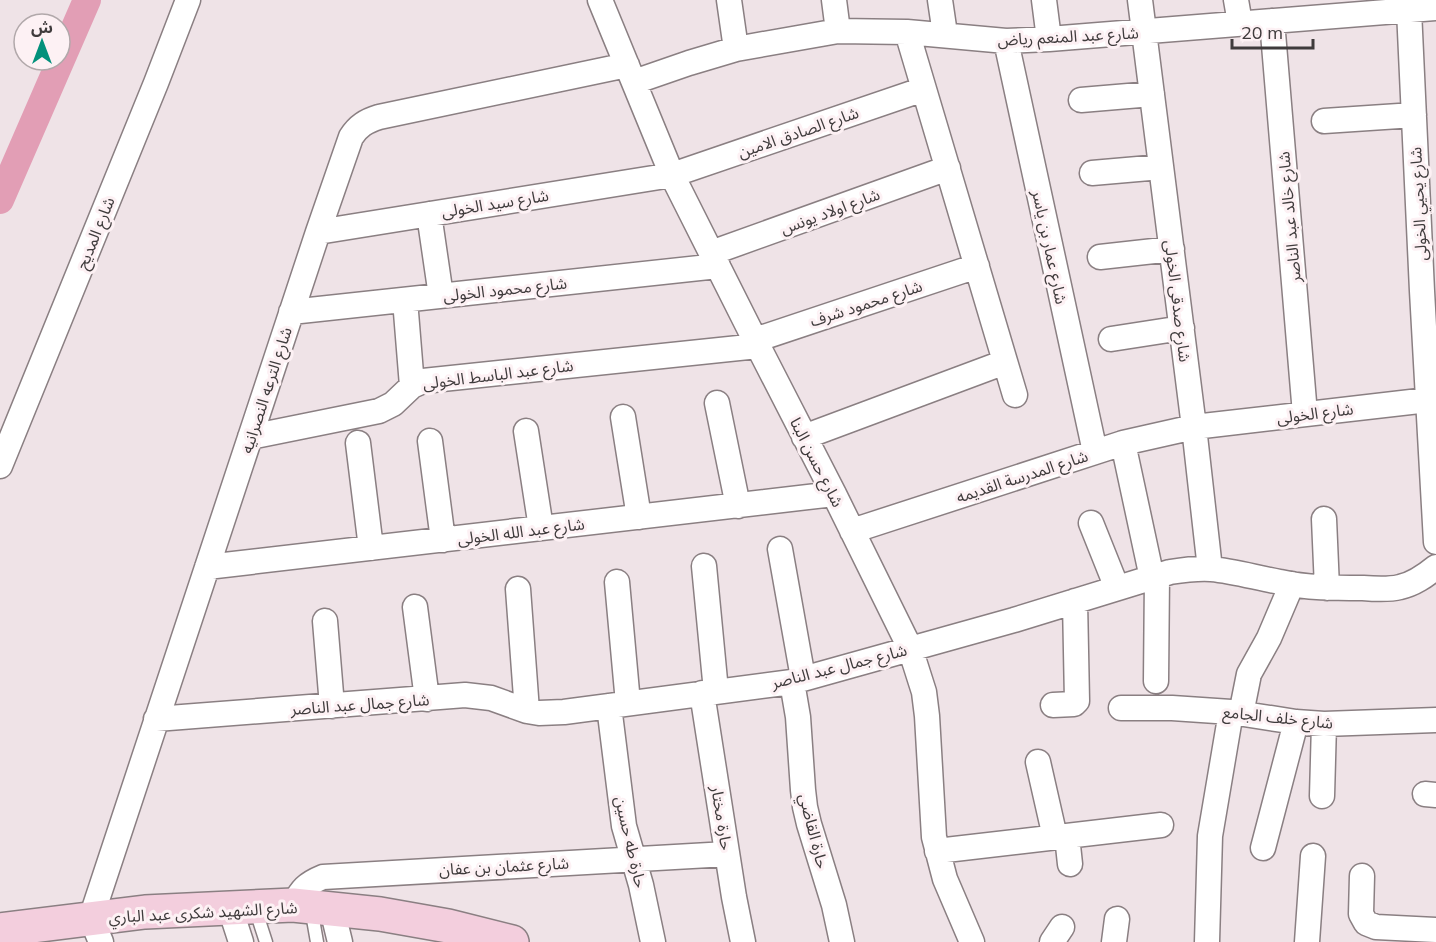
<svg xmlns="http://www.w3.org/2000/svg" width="1436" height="942" viewBox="0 0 1436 942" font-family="Mulish,'Noto Sans Arabic',sans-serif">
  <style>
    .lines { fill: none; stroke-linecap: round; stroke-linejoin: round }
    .canal { stroke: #e29eb5; stroke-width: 28 }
    .service-casing { stroke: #8a7f82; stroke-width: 15 }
    .minor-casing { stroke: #8a7f82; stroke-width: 27 }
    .secondary-casing { stroke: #8a7f82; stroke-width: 36 }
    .service { stroke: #fff; stroke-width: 12 }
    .minor { stroke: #fff; stroke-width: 24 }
    .secondary { stroke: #f3cedd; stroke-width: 33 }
    .labels { text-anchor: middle; stroke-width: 6; stroke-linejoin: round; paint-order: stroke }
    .street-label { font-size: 16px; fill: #3f3b3c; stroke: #fdf1f4 }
  </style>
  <rect width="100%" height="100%" fill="#efe3e7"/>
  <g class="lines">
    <!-- canal -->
    <path class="canal" d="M0 200 87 0"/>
    <!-- service casing -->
    <g class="service-casing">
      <path id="service" d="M255 908 266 942
        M311 908 317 942"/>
    </g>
    <!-- minor casing -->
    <g class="minor-casing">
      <path id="minor" d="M600 0 672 175 758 346 834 494 910 648 924 692 927 716 934 837 945 879 972 942
        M729 0 736 49
        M834 0 838 31
        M940 0 945 34
        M1044 0 1049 39
        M1140 0 1194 427 1210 569
        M1236 0 1240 23
        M1409 10 1422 291 1436 542
        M1272 21 1305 414
        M907 32 1015 395
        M1006 41 1095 452
        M634 82 689 63 736 49 838 31 907 32 1006 41 1049 39 1436 8
        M1081 100 1152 94
        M1324 121 1414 115
        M1092 173 1161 167
        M429 214 441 296
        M318 232 672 175 924 89
        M711 253 948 168
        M1100 257 1172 249
        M405 300 412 386
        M291 312 718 266
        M1111 339 1182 328
        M755 340 977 266
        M717 403 738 506
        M623 417 639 517
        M526 431 541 528
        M250 437 379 411 393 404 412 386 423 381 758 346
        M804 437 1005 362
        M430 441 443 540
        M358 443 371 548
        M1123 443 1152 578
        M0 466 156 83 188 0
        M1324 519 1327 588
        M1091 523 1117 588
        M852 531 1123 443 1194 427 1428 400H1436
        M780 549 803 678
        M704 566 716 691
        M207 567 834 494
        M617 582 628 703
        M518 589 527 711
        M415 607 427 699
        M325 621 332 706
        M1156 681 1157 576
        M792 682 798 717 803 790 805 807 809 824 834 905 842 942
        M702 693 734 897 743 942
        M1053 705 1074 704 1077 701 1075 601
        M609 706 624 826 641 885 653 942
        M1121 708H1172L1231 712 1296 722 1324 724 1436 720
        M1241 714 1249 674 1269 638 1292 584
        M156 719 465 695 491 698 527 711 539 713 564 712 792 682 1014 620 1170 572C1183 570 1197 568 1211 569 1234 571 1257 578 1280 582 1307 588 1335 588 1363 588 1375 589 1388 590 1400 587 1414 584 1425 576 1436 567
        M1038 762 1055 837
        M1425 794 1436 795
        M1322 796 1324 724
        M1067 836 1070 864
        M1263 848 1296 722
        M937 851 1161 825
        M1362 876 1361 914 1366 923 1376 927 1436 930
        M293 905C302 889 306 884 323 877L727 854
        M230 908 241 942
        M332 909 340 942
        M101 942 91 918 318 232 351 137C358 126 366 121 379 117L627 65
        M1052 942 1062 927
        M1114 942 1117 919
        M1207 942 1210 836 1231 712
        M1307 942 1313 856"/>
    </g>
    <!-- secondary casing -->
    <g class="secondary-casing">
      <path id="secondary" d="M0 930 145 912 293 905 380 914 448 926 512 942"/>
    </g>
    <!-- service -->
    <use href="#service" class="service"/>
    <!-- minor -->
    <use href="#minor" class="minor"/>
    <!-- secondary -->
    <use href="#secondary" class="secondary"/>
  </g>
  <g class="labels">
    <!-- street labels -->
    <g class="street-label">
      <text transform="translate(1068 36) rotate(-3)" y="6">شارع عبد المنعم رياض</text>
      <text transform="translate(798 132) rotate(-19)" y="6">شارع الصادق الامين</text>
      <text transform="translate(495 203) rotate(-9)" y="6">شارع سيد الخولى</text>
      <text transform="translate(1418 204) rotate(-93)" y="6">شارع يحيي الخولى</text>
      <text transform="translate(830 211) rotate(-20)" y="6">شارع اولاد يونس</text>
      <text transform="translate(1289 217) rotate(-95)" y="6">شارع خالد عبد الناصر</text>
      <text transform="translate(95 233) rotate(-68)" y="6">شارع المديح</text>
      <text transform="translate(1050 247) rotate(78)" y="6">شارع عمار بن ياسر</text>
      <text transform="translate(505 289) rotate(-6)" y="6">شارع محمود الخولى</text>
      <text transform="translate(1178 301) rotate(83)" y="6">شارع صدقى الخولى</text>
      <text transform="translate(866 303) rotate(-18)" y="6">شارع محمود شرف</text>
      <text transform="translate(498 374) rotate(-7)" y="6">شارع عبد الباسط الخولى</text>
      <text transform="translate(266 390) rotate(-72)" y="6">شارع الترعه النصرانيه</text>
      <text transform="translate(1315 413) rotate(-7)" y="6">شارع الخولى</text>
      <text transform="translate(817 462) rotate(63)" y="6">شارع حسن البنا</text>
      <text transform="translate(1022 476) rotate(-18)" y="6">شارع المدرسة القديمه</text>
      <text transform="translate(521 531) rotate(-7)" y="6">شارع عبد الله الخولى</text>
      <text transform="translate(839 666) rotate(-14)" y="6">شارع جمال عبد الناصر</text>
      <text transform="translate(360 704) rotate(-4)" y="6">شارع جمال عبد الناصر</text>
      <text transform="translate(1278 717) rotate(6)" y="6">شارع خلف الجامع</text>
      <text transform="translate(722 818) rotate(81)" y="6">حارة مختار</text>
      <text transform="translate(814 831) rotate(76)" y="6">حارة القاضي</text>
      <text transform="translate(631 842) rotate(77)" y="6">حارة طه حسين</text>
      <text transform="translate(504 866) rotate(-3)" y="6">شارع عثمان بن عفان</text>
      <text transform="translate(203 912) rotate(-3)" y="6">شارع الشهيد شكرى عبد الباري</text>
    </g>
  </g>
  <!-- north arrow -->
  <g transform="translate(42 42)"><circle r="28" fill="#fdf1f4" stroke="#b1a8aa" stroke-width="1.5"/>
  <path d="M0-4.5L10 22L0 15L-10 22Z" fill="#02917b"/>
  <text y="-9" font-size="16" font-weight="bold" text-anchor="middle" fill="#3f3b3c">ش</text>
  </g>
  <!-- scale -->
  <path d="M1232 39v9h81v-9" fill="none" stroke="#3f3b3c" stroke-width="3"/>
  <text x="1241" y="39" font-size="18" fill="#3f3b3c" stroke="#fdf1f4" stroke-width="4.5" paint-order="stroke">20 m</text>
</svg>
